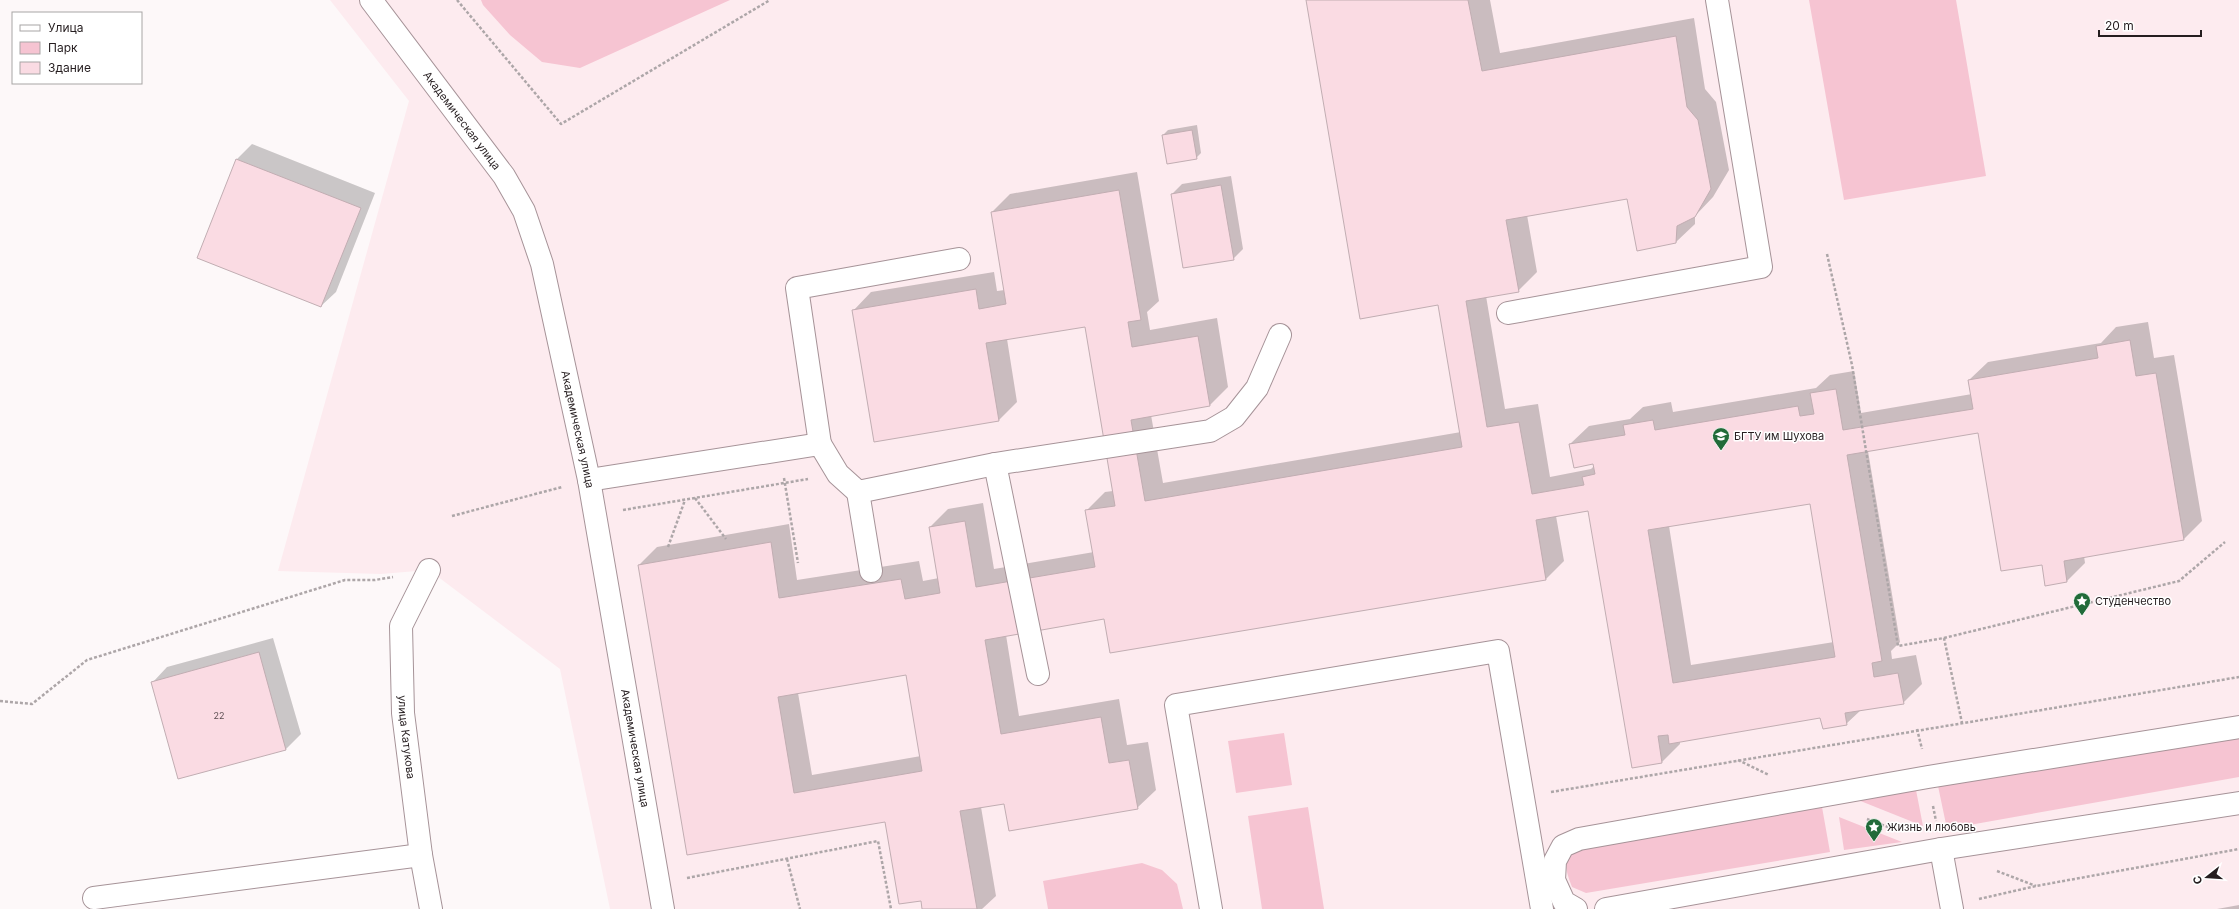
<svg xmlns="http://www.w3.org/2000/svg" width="2239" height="909" viewBox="0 0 2239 909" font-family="Inter,sans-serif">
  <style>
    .built { fill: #fdebef }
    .green { fill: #f6c4d2 }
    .shadow { fill: #0003; fill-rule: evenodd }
    .building { fill: #fadbe3; stroke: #c1adb2; fill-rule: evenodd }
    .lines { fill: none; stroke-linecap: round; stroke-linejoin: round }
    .minor-casing { stroke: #a69398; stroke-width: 24 }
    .path { stroke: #ada6a8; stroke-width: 2.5; stroke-dasharray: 3 2; stroke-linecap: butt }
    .minor { stroke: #fff; stroke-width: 22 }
    .labels { text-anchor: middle; stroke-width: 3; stroke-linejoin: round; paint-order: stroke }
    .number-label { font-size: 9px; fill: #5a4c50 }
    .street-label { font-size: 11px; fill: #251d1f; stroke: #fff }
    .poi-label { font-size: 11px; fill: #251d1f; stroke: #fff; text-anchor: start }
  </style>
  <rect width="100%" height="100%" fill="#fdf8f9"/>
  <!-- built -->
  <path class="built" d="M330 0H2239V909H610L560 669 429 570 381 574 278 571 409 101Z"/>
  <!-- green -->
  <path class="green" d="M481 0H730L580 68 542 62 510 35 483 5Z
    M1809 0H1956L1986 176 1844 200Z
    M1284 733 1292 785 1236 793 1228 741Z
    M2239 733V777L1947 829 1938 786Z
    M1916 790 1923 826 1858 800Z
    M1308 807 1324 909H1262L1248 816Z
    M1822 807 1830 852 1586 893 1572 887C1565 869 1563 863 1576 849Z
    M1839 817 1902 842 1844 850Z
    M1142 863 1162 870 1177 884 1183 909H1048L1043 881Z"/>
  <!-- shadow -->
  <path class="shadow" d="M1307 0H1490L1500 53 1694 18 1705 89 1716 102 1729 170 1713 197 1695 216V224L1676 242 1628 198 1527 215 1537 272 1518 291 1486 296 1505 409 1538 404 1550 477 1591 469 1594 466V463L1570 444 1589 426 1630 419 1643 407 1671 402 1673 412 1816 388 1830 375 1854 371 1861 413 1972 394 1969 380 1988 362 2101 343 2116 327 2148 322 2154 358 2174 355 2202 521 2184 539 2084 556 2085 563 2067 581 2046 585 2043 564 1978 432 1868 451 1900 642 1891 651 1892 659 1916 655 1922 684 1903 703 1861 710 1846 724 1821 717 1680 741V744L1662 762 1589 510 1556 516 1564 561 1546 579 1105 618 1006 635 1019 716 1119 699 1127 745 1148 742 1156 790 1137 808 1005 803 981 807 996 896 982 909H923L922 900 886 821 688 854 639 565 657 547 789 524 797 580 919 561 923 581 939 578 930 527 948 509 983 503 994 569 1094 552 1087 510 1105 492 1113 491 1086 325 1007 339 1017 402 999 420 853 311 871 292 994 272 997 291 1005 290 992 212 1010 194 1137 172 1159 301 1147 312 1150 330 1217 318 1228 387 1210 405 1151 415 1163 483 1461 432 1439 304ZM1811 503 1834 642 1691 665 1669 526ZM907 674 921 756 812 775 798 693Z
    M1197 125 1201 153 1196 158 1163 135 1168 130Z
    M252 144 375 193 336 292 321 306 198 258 237 159Z
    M1231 176 1243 249 1233 259 1172 194 1182 184Z
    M273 638 301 734 286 749 179 778 153 682 167 667Z
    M2239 905V909H2217Z"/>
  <!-- building -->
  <path class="building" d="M1306 0H1468L1482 71 1676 36 1687 107 1698 120 1711 189 1695 217 1677 226 1676 243 1637 251 1627 199 1506 220 1519 292 1466 301 1487 427 1519 422 1532 494 1584 485 1582 477 1595 474 1593 464 1574 468 1569 444 1625 435 1623 425 1653 420 1655 430 1798 406 1800 416 1814 414 1810 393 1836 389 1843 430 1973 409 1968 380 2098 358 2096 346 2130 340 2136 376 2156 373 2184 540 2064 561 2067 582 2045 586 2042 565 2001 571 1978 433 1847 455 1882 661 1872 663 1874 677 1898 673 1904 704 1845 713 1847 725 1823 729 1820 718 1669 744 1668 735 1658 736 1662 763 1632 768 1588 511 1536 520 1546 580 1110 653 1104 619 985 640 1001 734 1101 717 1109 763 1129 760 1138 809 1009 831 1004 804 960 811 977 909H922L921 901 899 904 885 822 687 855 638 565 771 542 779 598 901 579 905 599 940 593 929 527 965 521 976 587 1095 567 1085 510 1115 506 1085 327 986 343 999 421 874 442 852 310 976 289 979 309 1006 304 991 212 1119 190 1141 320 1128 322 1132 347 1198 336 1210 406 1131 420 1145 501 1462 447 1438 305 1360 319ZM1810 504 1835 657 1673 683 1648 530ZM906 675 922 771 794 793 778 697Z
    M1192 130 1197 159 1167 164 1162 135Z
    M236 159 361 208 321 307 197 258Z
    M1221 185 1234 260 1183 268 1171 194Z
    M259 652 286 750 178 779 151 682Z"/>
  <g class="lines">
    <!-- minor casing -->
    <g class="minor-casing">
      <g id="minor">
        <path id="s1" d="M371 0 504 176 524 211 542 264 589 480 663 909"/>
        <path d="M1508 313 1761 267 1717 0"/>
        <path d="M820 444 797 288 959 259"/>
        <path d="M995 464 1038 674"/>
        <path d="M589 480 820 444 838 474 858 492 995 464 1210 431 1234 417 1257 388 1280 335"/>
        <path d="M858 492 871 571"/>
        <path id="s2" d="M429 570 401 626 403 713 421 855 431 909"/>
        <path d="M1941 849 1952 909"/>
        <path d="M94 898 421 855"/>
        <path d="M1211 909 1176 705 1498 651 1542 909"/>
        <path d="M1576 909 1564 902 1554 880 1555 861 1563 846 1579 839 1928 777 2239 727"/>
        <path d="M1606 909 1941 849 2239 803"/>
      </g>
    </g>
    <!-- path -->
    <path class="path" d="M457 0 561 124 770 0
      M1827 254 1852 365 1898 646 1944 638 1962 723
      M784 478 798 563
      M695 498 726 539
      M623 510 808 479
      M452 516 562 487
      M668 547 685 500
      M1944 638 2179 581 2225 542
      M0 701 32 704 87 660 345 580H375L393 577
      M1917 729 1922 749
      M1738 760 1769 775
      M1551 792 2239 677
      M1933 806 1936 821
      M1867 819 1888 827
      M787 859 800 909
      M1997 871 2036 886
      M687 878 878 841 891 909
      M1979 899 2036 886 2239 849"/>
    <!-- minor -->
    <use href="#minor" class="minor"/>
  </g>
  <!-- icons -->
  <defs>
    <g id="university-pin" transform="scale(0.9)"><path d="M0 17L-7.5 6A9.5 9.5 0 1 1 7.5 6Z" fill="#216b39" stroke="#fff"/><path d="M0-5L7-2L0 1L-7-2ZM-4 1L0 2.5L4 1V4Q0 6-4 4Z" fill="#fff"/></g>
    <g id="sight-pin" transform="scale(0.9)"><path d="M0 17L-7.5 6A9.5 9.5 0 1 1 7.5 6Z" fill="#216b39" stroke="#fff"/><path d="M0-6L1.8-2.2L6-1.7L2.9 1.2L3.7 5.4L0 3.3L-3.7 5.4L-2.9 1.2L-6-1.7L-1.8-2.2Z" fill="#fff"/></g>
  </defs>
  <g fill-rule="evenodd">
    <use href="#university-pin" x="1721" y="436"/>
    <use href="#sight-pin" x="2082" y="601"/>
    <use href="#sight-pin" x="1874" y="827"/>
  </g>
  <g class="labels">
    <!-- number labels -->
    <g class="number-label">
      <text x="219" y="719">22</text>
    </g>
    <!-- street labels -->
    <g class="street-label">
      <text dy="4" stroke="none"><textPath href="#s1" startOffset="151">Академическая улица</textPath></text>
      <text dy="4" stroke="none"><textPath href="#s1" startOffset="486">Академическая улица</textPath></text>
      <text dy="4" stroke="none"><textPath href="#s2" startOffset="174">улица Катукова</textPath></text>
      <text dy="4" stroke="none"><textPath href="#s1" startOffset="810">Академическая улица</textPath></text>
    </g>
    <!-- poi labels -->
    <g class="poi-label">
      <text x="1734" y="440">БГТУ им Шухова</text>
      <text x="2095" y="605">Студенчество</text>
      <text x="1887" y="831">Жизнь и любовь</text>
    </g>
  </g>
  <!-- legend -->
  <rect x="12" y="12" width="130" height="72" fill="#ffffff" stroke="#a8a5a5"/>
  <rect x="20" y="25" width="20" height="6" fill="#ffffff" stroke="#a8a5a5"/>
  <text x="48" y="32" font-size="12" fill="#251d1f">Улица</text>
  <rect x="20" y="42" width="20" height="12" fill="#f6c4d2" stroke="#a8a5a5"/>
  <text x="48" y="52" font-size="12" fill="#251d1f">Парк</text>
  <rect x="20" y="62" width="20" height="12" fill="#fadbe3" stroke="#a8a5a5"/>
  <text x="48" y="72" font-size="12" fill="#251d1f">Здание</text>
  <!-- north arrow -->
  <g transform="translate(2207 877) rotate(253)" stroke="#ffffff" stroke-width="3" paint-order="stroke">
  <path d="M0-3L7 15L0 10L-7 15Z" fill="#251d1f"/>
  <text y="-6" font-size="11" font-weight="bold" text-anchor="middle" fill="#251d1f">С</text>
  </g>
  <!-- scale -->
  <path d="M2099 30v6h102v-6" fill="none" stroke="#251d1f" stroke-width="2"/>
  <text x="2105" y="30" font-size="12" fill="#251d1f" stroke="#ffffff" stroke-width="3" paint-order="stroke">20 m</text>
</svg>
